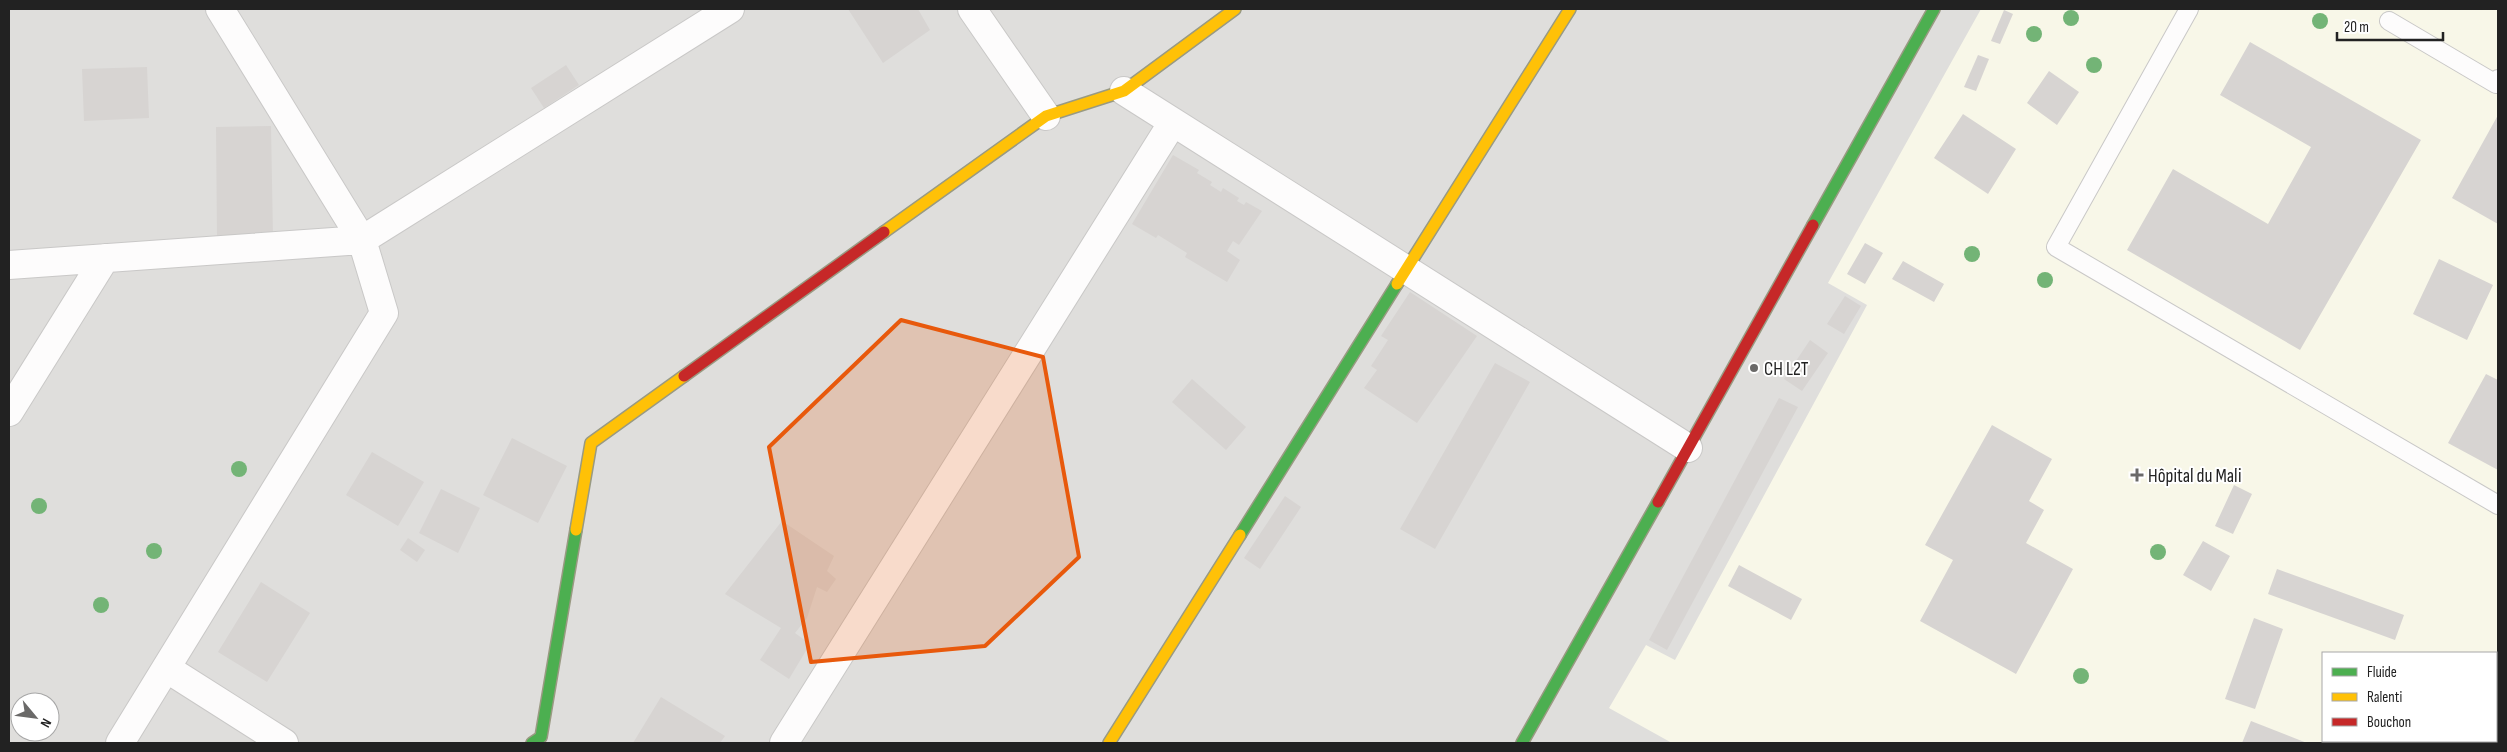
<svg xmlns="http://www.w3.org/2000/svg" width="2507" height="752" viewBox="0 0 2507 752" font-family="'Sofia Sans Condensed',sans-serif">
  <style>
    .residential { fill: #dfdedc; fill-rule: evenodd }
    .education { fill: #f8f7e8; fill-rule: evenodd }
    .building { fill: #d7d4d2 }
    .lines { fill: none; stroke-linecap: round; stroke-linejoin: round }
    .lane-casing { stroke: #c9c8c7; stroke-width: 20 }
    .street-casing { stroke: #c9c8c7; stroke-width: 30 }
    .fast-casing { stroke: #999a82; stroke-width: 14 }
    .slow-casing { stroke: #999a82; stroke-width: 14 }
    .jam-casing { stroke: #999a82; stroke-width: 14 }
    .lane { stroke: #fdfcfc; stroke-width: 18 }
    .street { stroke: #fdfcfc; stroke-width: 28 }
    .fast { stroke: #4caf50; stroke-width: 11 }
    .slow { stroke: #ffc107; stroke-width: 11 }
    .jam { stroke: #c62828; stroke-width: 11 }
    .tree { fill: #73b476 }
    .marked { fill: #e8590c; fill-opacity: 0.2; stroke: #e8590c; stroke-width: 4; stroke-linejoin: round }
    .poi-dot { fill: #6a6968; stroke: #fff; stroke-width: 2 }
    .labels { text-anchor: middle; stroke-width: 4; stroke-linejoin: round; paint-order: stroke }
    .poi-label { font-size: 19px; fill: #222; stroke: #fff; text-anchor: start }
  </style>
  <rect width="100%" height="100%" fill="#f0eeeb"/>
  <!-- residential -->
  <path class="residential" d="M9 9H2498V743H9ZM2323 653H2496V741H2323ZM20 702H50V732H20Z"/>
  <!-- education -->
  <path class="education" d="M1981 9H2498V743H1672L1609 708 1646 645 1675 660 1867 305 1828 283ZM2323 653H2496V741H2323Z"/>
  <!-- building -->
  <path class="building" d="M848 9H918L930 30 883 63Z
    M2004 10 2013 14 2000 44 1991 41Z
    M2250 42 2421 140 2300 350 2127 250 2173 169 2268 224 2311 147 2220 95Z
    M1978 55 1989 59 1976 91 1964 87Z
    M566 65 579 85 544 108 531 88Z
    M147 67 149 118 84 121 82 69Z
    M2049 71 2079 92 2057 125 2027 103Z
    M1963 114 2016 149 1988 194 1934 158Z
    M2498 115V224L2452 198Z
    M271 126 273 237 217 238 216 127Z
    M1173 155 1199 170 1197 173 1212 182 1210 185 1221 192 1223 188 1239 198 1237 201 1244 205 1246 202 1262 211 1239 245 1233 241 1227 251 1240 260 1227 282 1185 257 1187 253 1158 235 1156 238 1132 224Z
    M1865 243 1883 253 1865 284 1847 274Z
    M2439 259 2493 285 2467 340 2413 314Z
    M1903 261 1944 284 1934 302 1892 279Z
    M1410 292 1477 336 1417 423 1364 388 1377 370 1371 366 1388 340 1381 336Z
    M1845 296 1861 306 1844 334 1827 324Z
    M1810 340 1828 353 1802 391 1784 379Z
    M1495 363 1530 382 1435 549 1400 529Z
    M2486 374 2498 380V470L2448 443Z
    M1192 379 1246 427 1226 450 1172 402Z
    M1779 398 1798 407 1667 650 1649 640Z
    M1992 425 2052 459 2029 501 2044 510 2026 543 2073 569 2016 674 1920 621 1953 560 1925 545Z
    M512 438 567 466 538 523 483 495Z
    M372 452 424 482 398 526 346 495Z
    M2234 485 2252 494 2233 534 2215 526Z
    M441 489 480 508 458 553 419 533Z
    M1285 496 1301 507 1260 569 1244 558Z
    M782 521 834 556 827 571 836 579 827 592 817 587 807 618 795 633 810 644 789 679 760 660 781 628 725 594Z
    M408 538 425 550 417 562 400 550Z
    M2203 541 2230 556 2211 591 2183 575Z
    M1739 565 1802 599 1791 620 1728 586Z
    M2277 569 2404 615 2395 640 2268 594Z
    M261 582 310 613 267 682 218 652Z
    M2254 618 2283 629 2255 709 2225 699Z
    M661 697 725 736 720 743H633Z
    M2251 721 2307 743H2242Z"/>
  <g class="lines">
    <!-- lane casing -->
    <g class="lane-casing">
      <path id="lane" d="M2189 9 2056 247 2498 505
        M2389 21 2496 84 2498 79
        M2496 684 2498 677
        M2466 743 2467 741"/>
    </g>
    <!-- street casing -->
    <g class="street-casing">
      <path id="street" d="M972 9 1046 116
        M1124 91 1688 448
        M9 265 362 240 730 9
        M9 412 105 258
        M166 668 284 743
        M120 743 384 313 362 240 220 9
        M784 743 1173 122"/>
    </g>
    <!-- fast casing -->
    <g class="fast-casing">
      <path id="fast" d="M1813 225 1934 9
        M1240 535 1397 284
        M532 743 541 737 576 530
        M1522 743 1658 502"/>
    </g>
    <!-- slow casing -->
    <g class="slow-casing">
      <path id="slow" d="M884 232 1046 116 1124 91 1235 9
        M1397 284 1570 9
        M576 530 591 443 684 376
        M1109 743 1240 535"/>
    </g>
    <!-- jam casing -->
    <g class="jam-casing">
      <path id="jam" d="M684 376 884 232
        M1658 502 1813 225"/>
    </g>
    <!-- lane -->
    <use href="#lane" class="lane"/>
    <!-- street -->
    <use href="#street" class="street"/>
    <!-- fast -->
    <use href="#fast" class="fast"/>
    <!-- slow -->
    <use href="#slow" class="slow"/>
    <!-- jam -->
    <use href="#jam" class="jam"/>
  </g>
  <!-- trees -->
  <g class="tree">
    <circle cx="2071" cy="18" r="8"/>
    <circle cx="2320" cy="21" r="8"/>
    <circle cx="2034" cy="34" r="8"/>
    <circle cx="2094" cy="65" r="8"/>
    <circle cx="1972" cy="254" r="8"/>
    <circle cx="2045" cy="280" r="8"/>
    <circle cx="239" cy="469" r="8"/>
    <circle cx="39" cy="506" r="8"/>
    <circle cx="154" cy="551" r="8"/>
    <circle cx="2158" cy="552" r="8"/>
    <circle cx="101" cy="605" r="8"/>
    <circle cx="2081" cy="676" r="8"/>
  </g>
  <!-- marked area -->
  <path class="marked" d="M901 320 1043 357 1079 557 985 646 811 662 769 447Z"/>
  <!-- markers -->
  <g class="poi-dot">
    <circle cx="1754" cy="368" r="5"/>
    <path d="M2134.5 467.5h5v5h5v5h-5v5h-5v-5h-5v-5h5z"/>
  </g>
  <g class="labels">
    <!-- poi labels -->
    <g class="poi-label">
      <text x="1764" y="375">CH L2T</text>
      <text x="2148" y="482">Hôpital du Mali</text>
    </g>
  </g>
  <!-- border -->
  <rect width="2507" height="752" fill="none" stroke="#222222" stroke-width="20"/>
  <!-- legend -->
  <rect x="2322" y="652" width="175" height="90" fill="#ffffff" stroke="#a7a7a7"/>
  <rect x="2332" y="668" width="25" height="8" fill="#4caf50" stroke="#a7a7a7"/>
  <text x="2367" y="677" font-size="15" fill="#222222">Fluide</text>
  <rect x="2332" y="693" width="25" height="8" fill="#ffc107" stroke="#a7a7a7"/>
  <text x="2367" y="702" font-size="15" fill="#222222">Ralenti</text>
  <rect x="2332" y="718" width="25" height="8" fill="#c62828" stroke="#a7a7a7"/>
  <text x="2367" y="727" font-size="15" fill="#222222">Bouchon</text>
  <!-- north arrow -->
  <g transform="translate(35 717) rotate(119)"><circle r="24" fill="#ffffff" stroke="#a7a7a7"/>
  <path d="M0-4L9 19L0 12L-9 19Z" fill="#6a6968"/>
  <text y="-8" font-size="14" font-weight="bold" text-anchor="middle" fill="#222222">N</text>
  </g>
  <!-- scale -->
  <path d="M2337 32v8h106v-8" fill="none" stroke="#222222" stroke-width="2.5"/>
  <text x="2344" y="32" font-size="15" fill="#222222" stroke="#ffffff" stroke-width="4" paint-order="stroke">20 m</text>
</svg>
